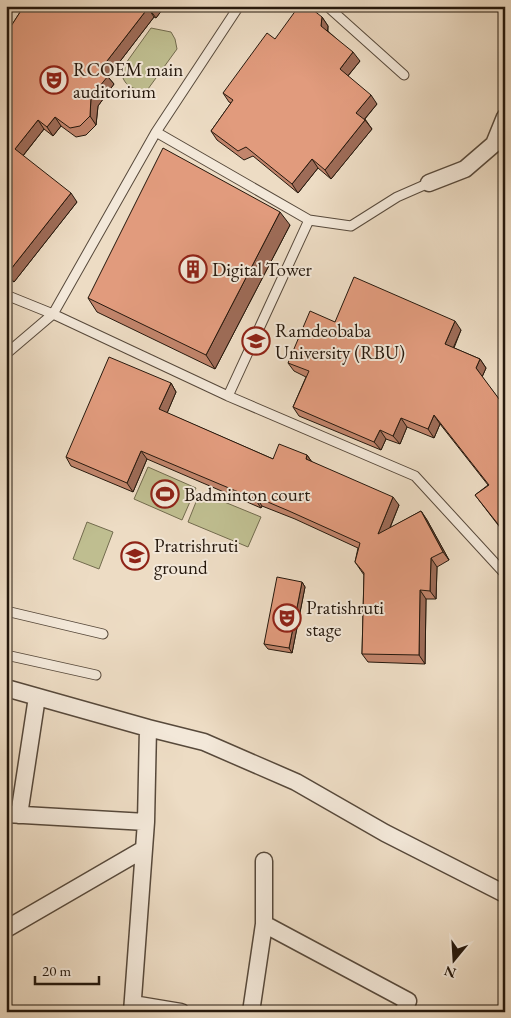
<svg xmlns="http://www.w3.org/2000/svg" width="511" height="1018" viewBox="0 0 511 1018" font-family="'EB Garamond',serif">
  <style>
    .green { fill: #bfbe90; stroke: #726b4e }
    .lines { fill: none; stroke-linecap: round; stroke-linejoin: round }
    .service-casing { stroke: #57493b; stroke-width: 11 }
    .minor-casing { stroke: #57493b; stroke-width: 19 }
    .service { stroke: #f3e8d9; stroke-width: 9 }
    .minor { stroke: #f3e8d9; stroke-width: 16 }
    .wall { fill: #c2856c; stroke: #25180d }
    .shaded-wall { fill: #9e6c58; stroke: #25180d }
    .building { fill: #e19b7d; stroke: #25180d }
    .labels { text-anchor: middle; stroke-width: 4; stroke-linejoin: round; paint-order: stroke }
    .poi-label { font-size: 19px; fill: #25180d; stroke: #f3e8d9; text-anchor: start }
  </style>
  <rect width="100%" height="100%" fill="#eddcc4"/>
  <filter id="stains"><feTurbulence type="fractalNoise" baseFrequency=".004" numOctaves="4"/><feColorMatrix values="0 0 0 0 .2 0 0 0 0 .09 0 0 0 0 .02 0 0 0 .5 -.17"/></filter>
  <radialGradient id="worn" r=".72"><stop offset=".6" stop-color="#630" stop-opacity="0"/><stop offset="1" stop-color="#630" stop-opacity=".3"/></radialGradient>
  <!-- green -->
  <path class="green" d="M151 28 171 32 175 39 177 49 148 89C133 91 123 86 121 70Z
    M148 467 196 488 182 520 134 499Z
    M200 492 261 517 248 547 188 522Z
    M87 522 113 532 99 569 73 559Z"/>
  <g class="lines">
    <!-- service casing -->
    <g class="service-casing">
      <path id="service" d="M327 6 404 75
        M156 132 309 220
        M6 295 53 314 228 396 309 220 351 226 397 197 429 183
        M6 354 53 314 156 132 239 6
        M228 396 415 476 505 574
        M6 611 103 634
        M6 655 96 675"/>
    </g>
    <!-- minor casing -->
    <g class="minor-casing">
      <path id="minor" d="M429 183 465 169 494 144 505 117
        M6 688 148 728 146 822 132 1012
        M148 728 204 742 296 782 385 833 505 894
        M6 814 146 822
        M19 815 37 697
        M264 861V924L408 1001 403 1012
        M6 929 144 849
        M133 1004 181 1012
        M251 1012 264 924"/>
    </g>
    <!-- service -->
    <use href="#service" class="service"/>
    <!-- minor -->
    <use href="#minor" class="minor"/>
  </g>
  <!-- wall -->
  <path class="wall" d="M24 6H165L156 18 154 17 108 77 114 84 98 106 96 125 86 135 76 137 61 126 53 136 44 129 23 156 77 202 14 282 6 277V34Z
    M322 17 328 26V31L360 61 348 76 377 104 365 119 372 129 331 179 318 168 298 193 253 156 244 160 217 140 211 131 231 103 229 102 223 93 275 39Z
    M290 225 215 369 97 312 88 298Z
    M335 322 461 330 454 348 480 359 486 368 482 377 505 407V534L475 495 488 485 440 424 434 438 407 427 400 444 386 439 381 450 299 416 293 407 306 377 294 371 288 363Z
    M171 383 176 392 167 413 273 459 307 455 312 462 399 505 390 528 421 511 427 520 449 560 437 567 436 599H426L425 664 368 662 362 654 364 575 355 562 358 548 295 519 262 506 261 508 147 459 133 492 71 466 66 457Z
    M302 582 305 587 292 653 268 649 264 644Z"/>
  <!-- shaded-wall -->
  <path class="shaded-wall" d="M152 6H165L156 18 150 10Z
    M148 8 154 17 108 77 114 84 98 106 96 125 90 116 91 97 100 70Z
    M322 17 328 26 327 35 321 26Z
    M353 52 360 61 346 78 340 69Z
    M371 95 377 104 362 122 356 113Z
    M55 117 61 126 53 136 47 127Z
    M38 120 44 129 21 158 15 149Z
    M365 120 372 129 331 179 325 170Z
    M312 159 318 168 298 193 292 184Z
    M71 193 77 202 14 282 7 274Z
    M280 212 290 225 215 369 206 355Z
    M455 321 461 330 451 353 445 344Z
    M480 359 486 368 482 377 476 368Z
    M171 383 176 392 165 418 159 409Z
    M434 415 440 424 434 438 428 429Z
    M401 418 407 427 400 444 393 436Z
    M380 430 386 439 381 450 374 442Z
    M141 451 147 459 133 492 127 483Z
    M307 455 313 464 306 459Z
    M256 497 262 506 261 508 255 499Z
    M393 497 399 505 384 542 378 534Z
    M421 511 427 520 449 560 443 552Z
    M431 558 437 567 436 599 430 591Z
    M302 582 305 587 292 653 289 648Z
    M420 590 426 599 425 664 419 655Z"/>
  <!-- building -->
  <path class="building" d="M24 6H152L150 10 148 8 100 70 108 76 91 97 90 116 80 126 70 128 55 117 47 127 38 120 15 149 71 193 7 274 6 273V34Z
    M299 6H308L322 17 321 26 353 52 340 69 371 95 356 113 365 120 325 170 312 159 292 184 246 147 238 151 211 131 233 100 223 93 267 33 275 39Z
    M163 148 280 212 206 355 88 298Z
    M354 277 455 321 445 344 480 359 476 368 505 407V533L475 495 489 485 434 415 428 429 401 418 393 436 380 430 374 442 293 407 309 371 288 363 310 311 335 322Z
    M109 357 171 383 159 409 273 459 279 444 307 455 306 459 393 497 378 534 421 511 443 552 431 558 430 591 420 590 419 655 362 654 364 573 355 562 360 543 289 511 256 497 255 499 141 451 127 483 66 457Z
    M277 577 302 582 289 648 264 644Z"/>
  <!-- icons -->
  <defs>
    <g id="theatre-ring" transform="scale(1.4375)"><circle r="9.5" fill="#f3e8d9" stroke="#8f2418" stroke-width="1.5"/><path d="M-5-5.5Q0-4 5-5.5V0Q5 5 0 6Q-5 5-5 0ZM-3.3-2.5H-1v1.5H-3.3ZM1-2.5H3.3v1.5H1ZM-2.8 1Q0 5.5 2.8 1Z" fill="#8f2418"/></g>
    <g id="building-ring" transform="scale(1.4375)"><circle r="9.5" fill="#f3e8d9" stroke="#8f2418" stroke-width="1.5"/><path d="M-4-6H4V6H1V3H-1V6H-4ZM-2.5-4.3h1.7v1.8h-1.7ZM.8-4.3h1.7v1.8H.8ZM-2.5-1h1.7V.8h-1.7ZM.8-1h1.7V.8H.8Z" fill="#8f2418"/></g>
    <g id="university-ring" transform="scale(1.4375)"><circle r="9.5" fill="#f3e8d9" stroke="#8f2418" stroke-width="1.5"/><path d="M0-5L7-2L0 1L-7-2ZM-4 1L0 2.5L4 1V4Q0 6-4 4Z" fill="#8f2418"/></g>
    <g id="stadium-ring" transform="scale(1.4375)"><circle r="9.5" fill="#f3e8d9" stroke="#8f2418" stroke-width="1.5"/><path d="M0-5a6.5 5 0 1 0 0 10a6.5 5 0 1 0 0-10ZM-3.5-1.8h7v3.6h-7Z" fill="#8f2418"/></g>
  </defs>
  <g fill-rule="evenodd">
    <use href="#theatre-ring" x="54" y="80"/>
    <use href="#building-ring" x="193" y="269"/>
    <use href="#university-ring" x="256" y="341"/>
    <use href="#stadium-ring" x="165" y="494"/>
    <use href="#university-ring" x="135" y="556"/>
    <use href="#theatre-ring" x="287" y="618"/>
  </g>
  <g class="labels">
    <!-- poi labels -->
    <g class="poi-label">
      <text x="73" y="76">RCOEM main<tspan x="73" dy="22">auditorium</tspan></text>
      <text x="212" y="276">Digital Tower</text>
      <text x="275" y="337">Ramdeobaba<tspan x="275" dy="22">University (RBU)</tspan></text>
      <text x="184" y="501">Badminton court</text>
      <text x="154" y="552">Pratrishruti<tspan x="154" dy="22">ground</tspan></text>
      <text x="306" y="614">Pratishruti<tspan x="306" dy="22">stage</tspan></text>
    </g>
  </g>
  <!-- margin -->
  <rect width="511" height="1018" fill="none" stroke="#eddcc4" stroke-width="25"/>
  <rect x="8" y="8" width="496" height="1003" fill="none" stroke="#25180d" stroke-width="2.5"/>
  <rect x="12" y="12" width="486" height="993" fill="none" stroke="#25180d"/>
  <!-- north arrow -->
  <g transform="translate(454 960) rotate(198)" stroke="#f3e8d9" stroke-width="4" paint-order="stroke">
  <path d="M0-4L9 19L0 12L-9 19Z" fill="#25180d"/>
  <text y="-8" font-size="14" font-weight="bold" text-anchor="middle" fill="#25180d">N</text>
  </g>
  <!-- scale -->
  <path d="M35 976v8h64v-8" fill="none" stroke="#25180d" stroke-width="2.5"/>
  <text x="42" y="976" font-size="15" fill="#25180d" stroke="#f3e8d9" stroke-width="4" paint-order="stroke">20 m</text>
  <rect width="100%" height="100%" filter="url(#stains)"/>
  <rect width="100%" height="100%" fill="url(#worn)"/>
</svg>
